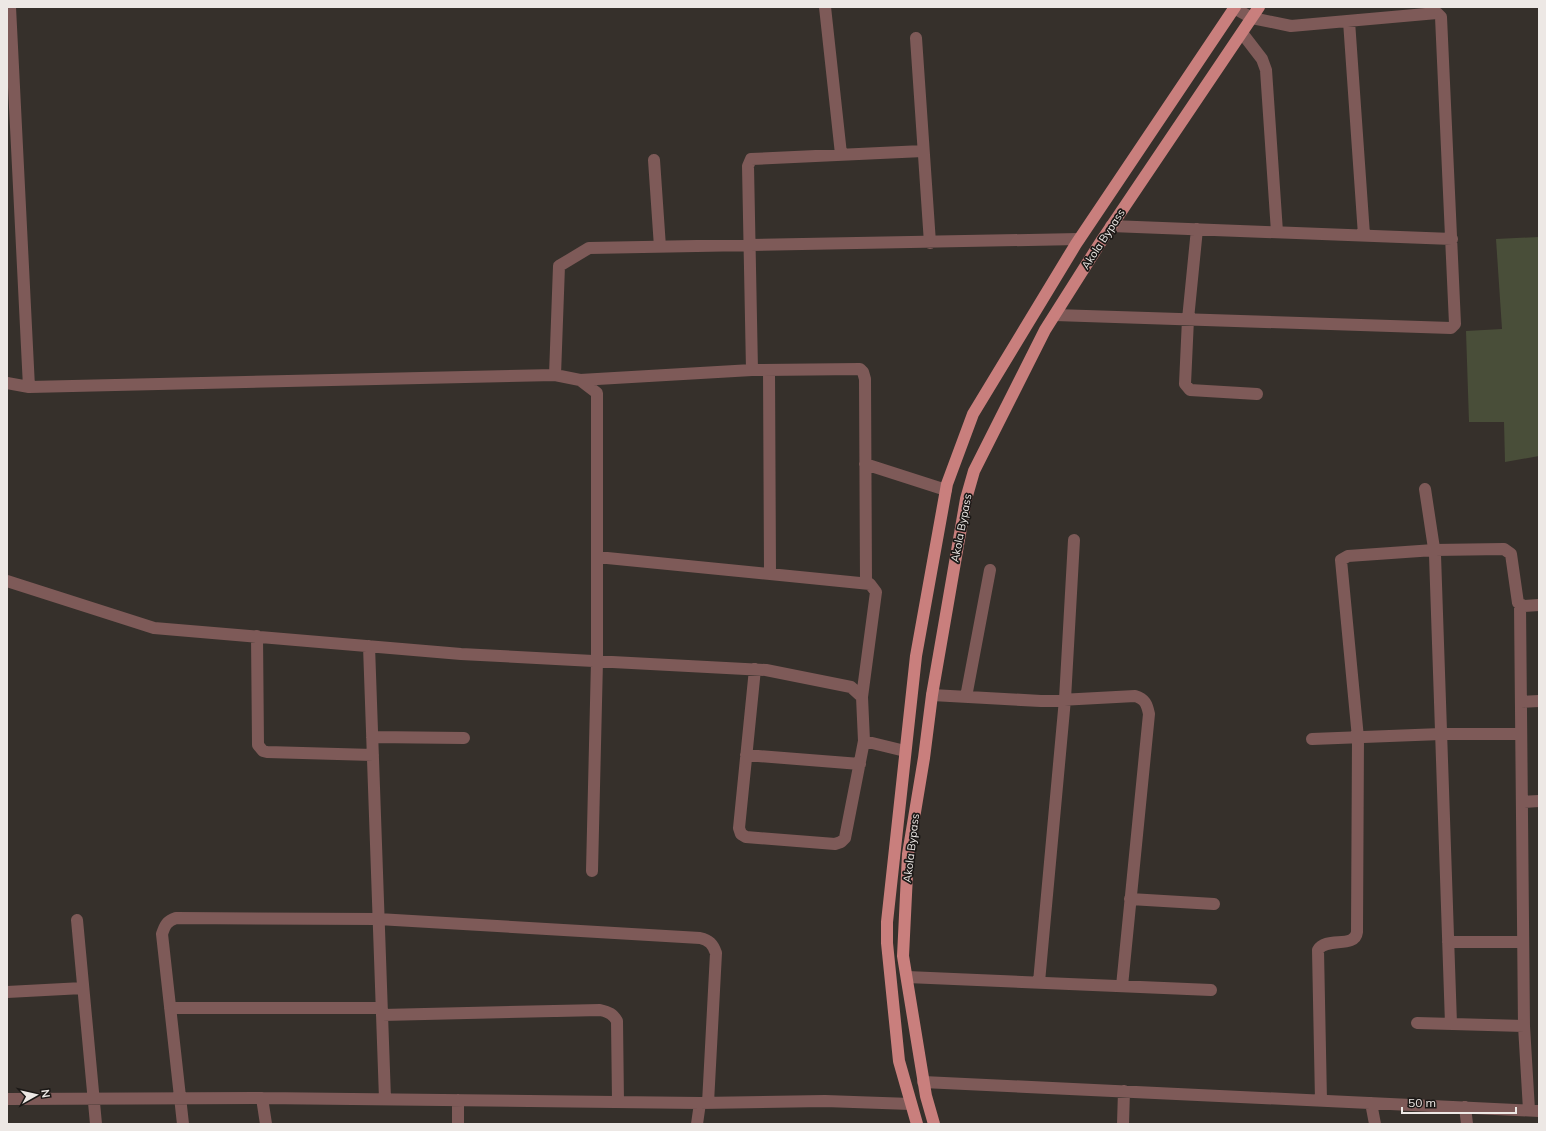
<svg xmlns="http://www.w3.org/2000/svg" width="1546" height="1131" viewBox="0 0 1546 1131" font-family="Mulish,sans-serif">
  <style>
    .green { fill: #494e39 }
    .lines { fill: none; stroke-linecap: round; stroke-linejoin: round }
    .minor { stroke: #7e5a58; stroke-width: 12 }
    .major { stroke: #c97f7d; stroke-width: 12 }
    .labels { text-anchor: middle; stroke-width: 3.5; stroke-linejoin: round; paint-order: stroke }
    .street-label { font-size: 11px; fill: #ede8e5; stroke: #1b1816 }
  </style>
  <rect width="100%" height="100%" fill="#36302b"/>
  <!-- green -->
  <path class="green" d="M1539 237V456L1505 462 1504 422H1469L1466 331 1502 329 1496 239Z"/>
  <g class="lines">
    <!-- minor -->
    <path class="minor" d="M10 7 29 387
      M825 7 841 154
      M1349 21 1364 235
      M1242 33 1262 59 1266 70 1277 232
      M916 38 930 243
      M654 160 660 247
      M1111 226 1452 239
      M1197 229 1188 319 1185 384 1190 390 1257 394
      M1055 315 1451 328 1455 324 1441 17 1437 13 1291 26 1252 18 1234 8
      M752 370 748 166 751 159 923 151
      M769 370 770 573
      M555 375 559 266 589 248 1079 239
      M580 380 752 370 860 369 863 372 865 379 866 582
      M7 383 29 387 555 375 580 380 597 393V661L592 871
      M865 464 946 490
      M1425 489 1435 555 1451 1024
      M597 557 870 584 876 592 862 697
      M7 581 154 628 461 654 766 670 851 687 862 697 864 741 905 751
      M1520 605 1524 1026 1529 1110
      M257 636 258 745 263 751 267 752 373 755
      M369 646 385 1099
      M755 669 739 828 741 834 746 837 835 844 841 842 845 838 864 741
      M932 695 1041 701 1135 696C1145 699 1147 704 1149 714L1122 986
      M966 697 990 570
      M1521 702 1539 701
      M372 737 464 738
      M1312 739 1441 734H1521
      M746 755 860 764
      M1522 802 1539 801
      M1130 899 1214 904
      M77 920 96 1124
      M1448 942H1523
      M907 977 1211 990
      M1039 982 1065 699 1074 540
      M7 992 83 988
      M170 1008H381
      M382 1015 600 1010C609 1012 613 1014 617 1021L618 1102
      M1417 1023 1524 1026
      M923 1082 1539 1111
      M262 1098 266 1124
      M7 1099 262 1098 700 1103 825 1101 911 1104
      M458 1100V1124
      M1321 1101 1318 950C1326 936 1355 949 1357 932L1358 738 1341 560 1348 556 1434 550 1504 549 1511 554 1518 603 1524 606 1539 605
      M1371 1103 1375 1124
      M1465 1107 1467 1124
      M183 1124 162 934C165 925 167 921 176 918L378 919 700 938C709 940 713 944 716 953L708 1103
      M697 1124 700 1103
      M1123 1124 1124 1091"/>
    <!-- major -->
    <path class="major" d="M917 1124 899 1061 887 943V922L916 656 947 484 973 414 1076 244 1235 7
      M934 1124 926 1096 903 956 908 854 924 758 932 695 966 499 974 471 1045 330 1102 240 1259 7"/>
  </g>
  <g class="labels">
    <!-- street labels -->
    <g class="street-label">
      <text transform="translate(1103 239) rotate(-57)" y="4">Akola Bypass</text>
      <text transform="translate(961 528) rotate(-79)" y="4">Akola Bypass</text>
      <text transform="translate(911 848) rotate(-83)" y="4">Akola Bypass</text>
    </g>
  </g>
  <!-- border -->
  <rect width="1546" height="1131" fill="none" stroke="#ede8e5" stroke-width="16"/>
  <!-- north arrow -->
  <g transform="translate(36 1095) rotate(82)" stroke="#1b1816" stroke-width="3" paint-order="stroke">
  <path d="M0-3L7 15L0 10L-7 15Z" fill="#ede8e5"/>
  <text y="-6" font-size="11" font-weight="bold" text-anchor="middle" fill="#ede8e5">N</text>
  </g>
  <!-- scale -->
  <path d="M1402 1107v6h114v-6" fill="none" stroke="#ede8e5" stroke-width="2"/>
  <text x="1408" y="1107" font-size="12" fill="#ede8e5" stroke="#1b1816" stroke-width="3" paint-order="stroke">50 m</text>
</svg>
